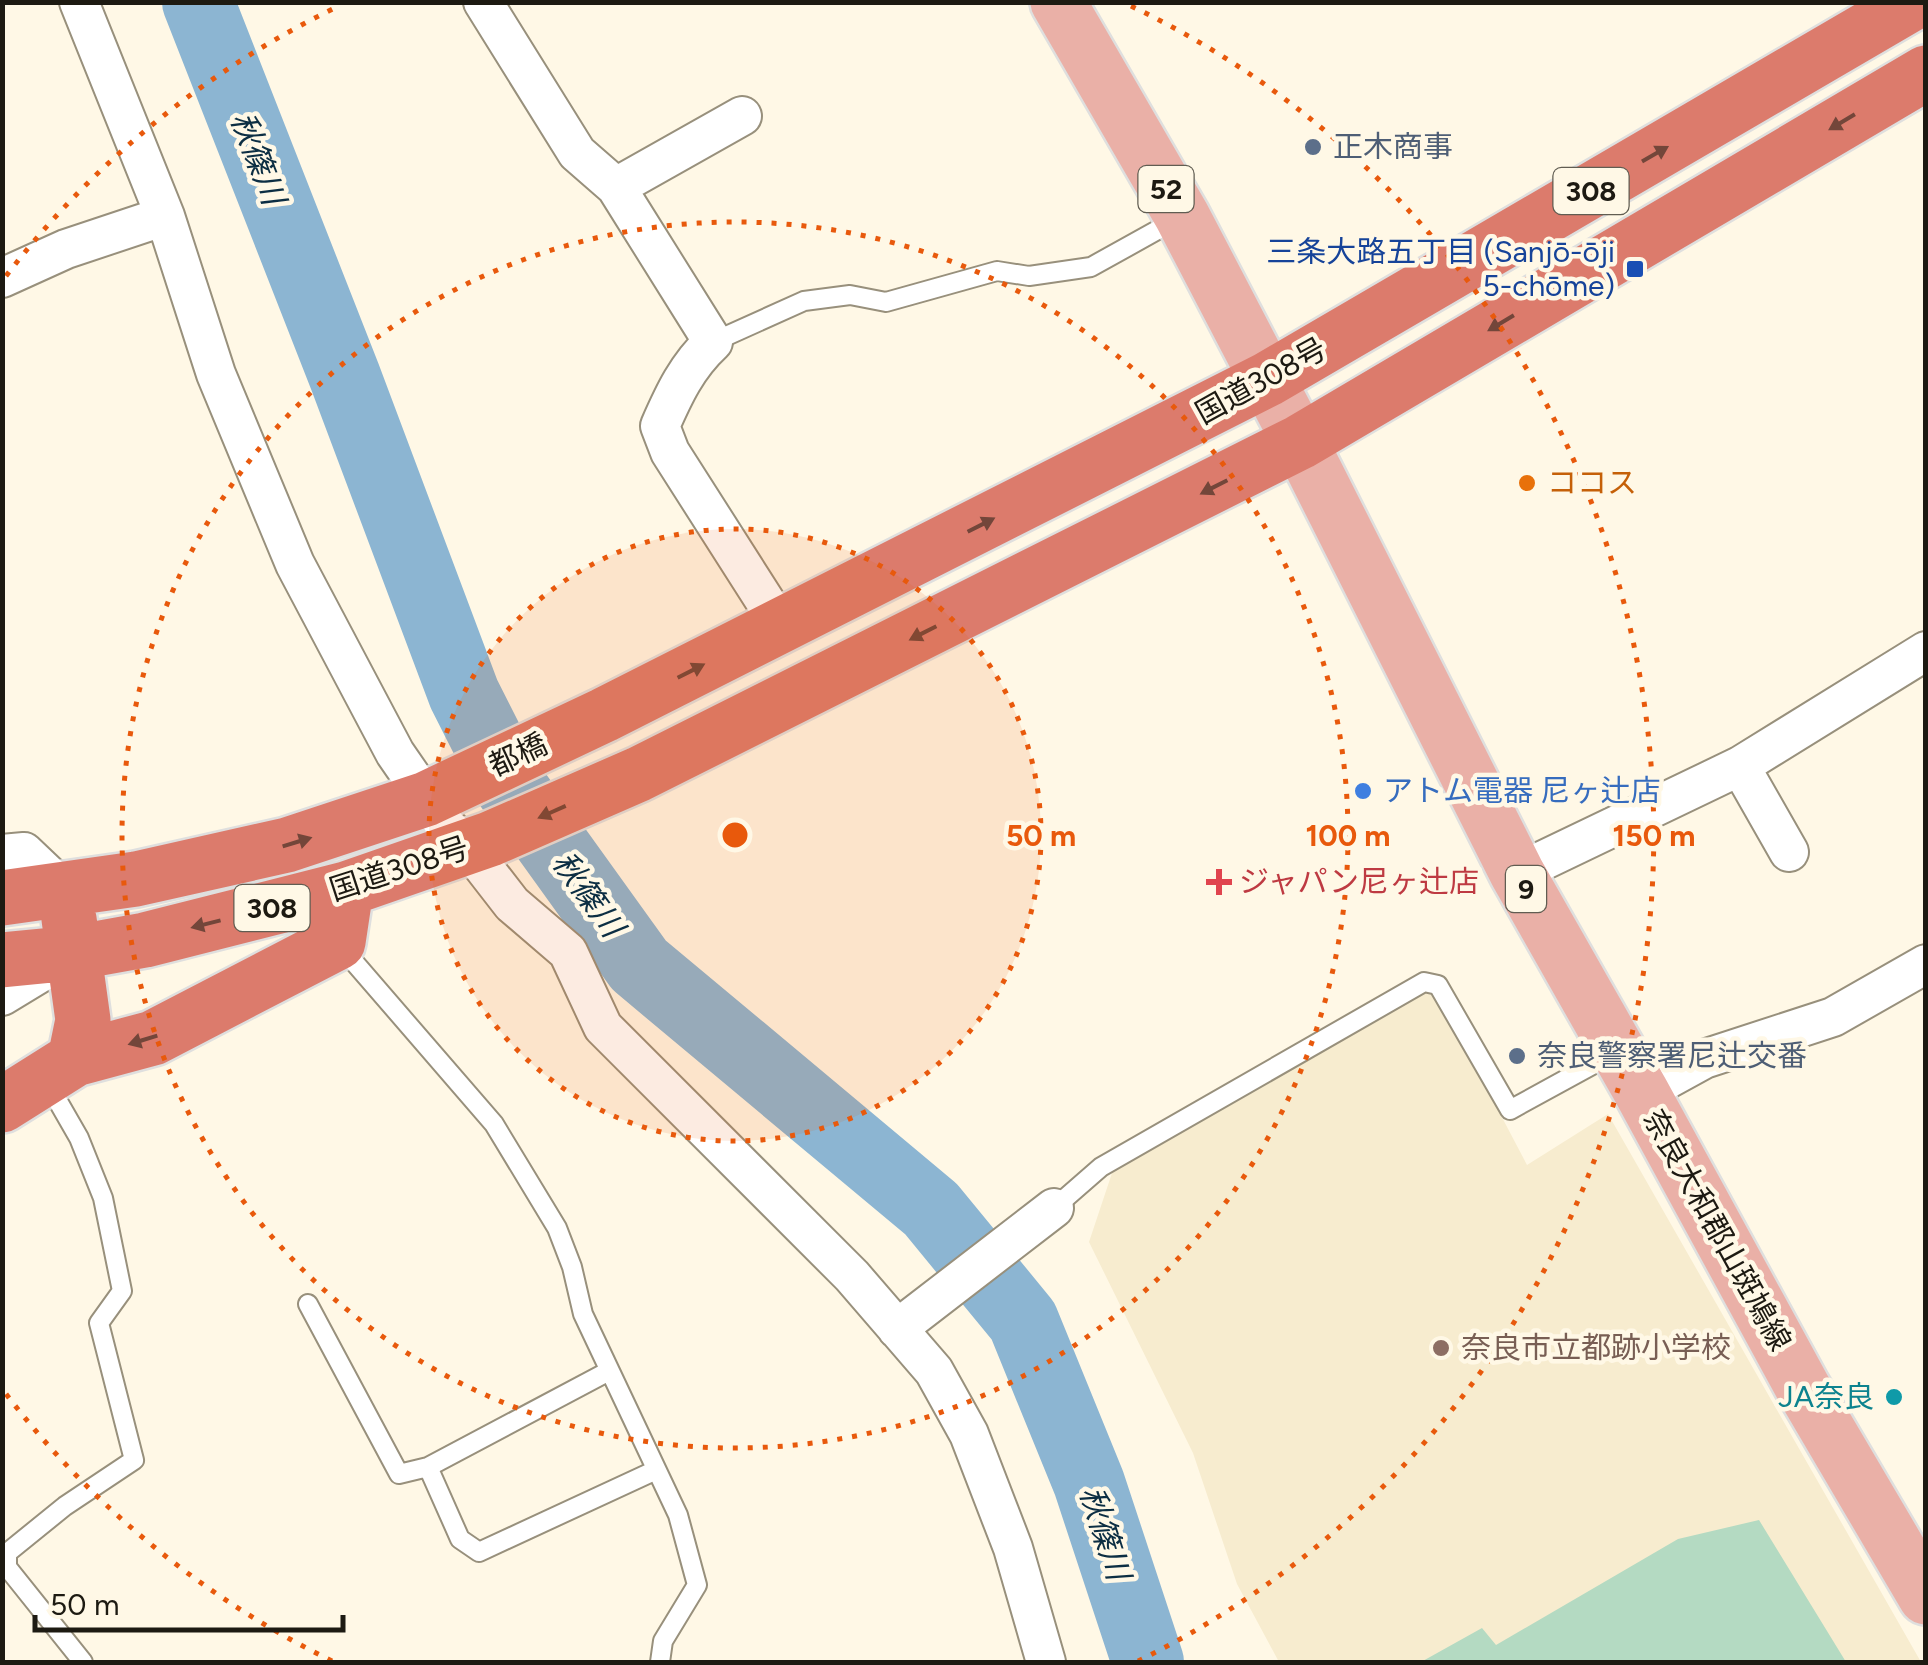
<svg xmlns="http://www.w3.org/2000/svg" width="1928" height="1665" viewBox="0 0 1928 1665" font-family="Figtree,'Noto Sans JP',sans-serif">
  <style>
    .built { fill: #f7eccf }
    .green { fill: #b4dac2 }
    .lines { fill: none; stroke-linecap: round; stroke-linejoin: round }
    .river { stroke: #8cb5d2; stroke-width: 72 }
    .lane-casing { stroke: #98907c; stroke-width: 22 }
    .street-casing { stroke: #98907c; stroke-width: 42 }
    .primary-casing { stroke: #dfdfde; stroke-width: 60 }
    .highway-casing { stroke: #dfdfde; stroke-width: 60 }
    .lane { stroke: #fff; stroke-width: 18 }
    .street { stroke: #fff; stroke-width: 38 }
    .primary { stroke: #eab0a7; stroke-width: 55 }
    .highway { stroke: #dc7b6c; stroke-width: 55 }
    .oneway { fill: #73463a }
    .ring { fill: none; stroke: #e8590c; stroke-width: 5; stroke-dasharray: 5 10 }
    .service-dot { fill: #5c6f8a; stroke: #fff8e6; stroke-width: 4 }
    .transit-dot { fill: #1a4fb4; stroke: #fff8e6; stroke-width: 4 }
    .food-dot { fill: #e8710a; stroke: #fff8e6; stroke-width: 4 }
    .shop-dot { fill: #3f7fe0; stroke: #fff8e6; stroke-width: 4 }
    .health-dot { fill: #e0444e; stroke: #fff8e6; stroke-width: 4 }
    .education-dot { fill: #8d6e63; stroke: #fff8e6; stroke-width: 4 }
    .culture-dot { fill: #0f9aa8; stroke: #fff8e6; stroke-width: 4 }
    .labels { text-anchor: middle; stroke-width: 9; stroke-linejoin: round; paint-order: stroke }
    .shield { fill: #fff8e6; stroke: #615d52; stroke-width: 2.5 }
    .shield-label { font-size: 28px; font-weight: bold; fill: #1d1a12 }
    .service-label { font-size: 30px; fill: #4e5e75; stroke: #fff8e6; text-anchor: start }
    .transit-label { font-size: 30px; fill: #164399; stroke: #fff8e6; text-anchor: end }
    .street-label { font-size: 30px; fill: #1d1a12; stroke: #fff8e6 }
    .food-label { font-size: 30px; fill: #c56008; stroke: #fff8e6; text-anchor: start }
    .shop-label { font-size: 30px; fill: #366cbe; stroke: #fff8e6; text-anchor: start }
    .health-label { font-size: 30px; fill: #be3a42; stroke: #fff8e6; text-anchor: start }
    .education-label { font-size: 30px; fill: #785e54; stroke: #fff8e6; text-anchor: start }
    .culture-label { font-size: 30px; fill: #0d838f; stroke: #fff8e6; text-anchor: end }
    .water-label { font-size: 32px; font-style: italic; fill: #0c2e43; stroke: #fff8e6 }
    .centre { fill: #e8590c; stroke: #fff8e6; stroke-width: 5 }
    .ring-label { font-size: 30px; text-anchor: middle; font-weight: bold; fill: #e8590c; stroke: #fff8e6; stroke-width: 9; stroke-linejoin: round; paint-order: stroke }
  </style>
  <rect width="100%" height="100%" fill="#fff8e6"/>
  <!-- built -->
  <path class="built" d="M1426 988 1435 990 1527 1165 1608 1114 1921 1662H1279L1237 1584 1193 1453 1089 1242 1115 1164Z"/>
  <!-- green -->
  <path class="green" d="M1759 1520 1846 1662H1421L1482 1628 1496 1645 1678 1539Z"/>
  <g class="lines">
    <!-- river -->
    <path class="river" d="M198 2 345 377 464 694 511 787 639 965 931 1209 1023 1321 1089 1483 1148 1662"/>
    <!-- lane casing -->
    <g class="lane-casing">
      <path id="lane" d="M713 342 804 301 850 295 886 302 997 271 1029 276 1091 267 1179 218
        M341 947 494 1124 557 1228 572 1267 583 1314 678 1515 697 1585 663 1641 660 1662
        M1054 1208 1101 1167 1424 982 1438 985 1510 1110 1614 1053
        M308 1304 399 1474 428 1467 609 1371
        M428 1467 460 1539 479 1552 654 1471
        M7 1567V1553L65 1506 134 1460 99 1323 122 1291 103 1198 79 1138 48 1084
        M2 1569 7 1567 83 1662"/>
    </g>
    <!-- street casing -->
    <g class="street-casing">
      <path id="street" d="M79 2 165 216 216 374 295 564 395 753 444 824 467 846 512 904 568 952 603 1027 852 1276 934 1371 969 1434 1013 1548 1046 1662
        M483 2 577 153 616 187
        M742 116 616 187 713 342C687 366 674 394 660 426L670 452 781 626
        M2 278 66 249 165 216
        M1740 766 1789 852
        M2 854 24 852 65 891
        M1517 873 1740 766 1926 651
        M2 996 63 959
        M1642 1093 1704 1059 1833 1017 1926 964
        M897 1329 1054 1208"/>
    </g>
    <!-- primary casing -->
    <g class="primary-casing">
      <path id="primary" d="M1058 2 1182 216 1300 442 1517 873 1642 1093 1803 1388 1926 1597"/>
    </g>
    <!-- highway casing -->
    <g class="highway-casing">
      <path id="highway" d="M2 898 136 879 287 845 426 799 604 715 1268 379 1914 2
        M69 919 83 1020 75 1059
        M2 960 73 953 145 940 346 889 490 839 639 774 1300 442 1926 73
        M2 1105 75 1059 153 1038 338 942 346 889"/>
    </g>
    <!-- lane -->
    <use href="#lane" class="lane"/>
    <!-- street -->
    <use href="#street" class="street"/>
    <!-- primary -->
    <use href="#primary" class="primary"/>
    <!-- highway -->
    <use href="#highway" class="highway"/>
  </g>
  <!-- one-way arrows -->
  <defs><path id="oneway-solid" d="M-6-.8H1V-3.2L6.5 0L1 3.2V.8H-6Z" transform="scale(2.5)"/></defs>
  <g class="oneway">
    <use href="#oneway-solid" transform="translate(1842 122) rotate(149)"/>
    <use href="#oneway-solid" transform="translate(1655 154) rotate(-30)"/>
    <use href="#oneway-solid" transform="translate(1501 323) rotate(149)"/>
    <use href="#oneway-solid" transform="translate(1214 487) rotate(153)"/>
    <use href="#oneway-solid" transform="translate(981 525) rotate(-27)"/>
    <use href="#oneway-solid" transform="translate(923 633) rotate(153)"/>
    <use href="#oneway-solid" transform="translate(691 671) rotate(-27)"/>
    <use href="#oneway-solid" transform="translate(552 812) rotate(156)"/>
    <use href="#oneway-solid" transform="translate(297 842) rotate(-17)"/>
    <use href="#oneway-solid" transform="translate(206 924) rotate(166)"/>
    <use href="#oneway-solid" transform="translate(143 1040) rotate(163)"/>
  </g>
  <!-- distance rings -->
  <circle cx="735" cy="835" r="306" fill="#e8590c" fill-opacity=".12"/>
  <g class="ring">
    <circle cx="735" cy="835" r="306"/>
    <circle cx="735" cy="835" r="613"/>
    <path d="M332 1661A919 919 0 0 1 6 1394M6 276A919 919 0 0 1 339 6M1131 6A919 919 0 0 1 1138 1661"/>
  </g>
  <!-- markers -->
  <g class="service-dot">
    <circle cx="1313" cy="147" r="10"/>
    <circle cx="1517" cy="1056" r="10"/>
  </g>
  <rect class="transit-dot" x="1625" y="259" width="20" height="20" rx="5"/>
  <circle class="food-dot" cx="1527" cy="483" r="10"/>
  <circle class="shop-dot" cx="1363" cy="791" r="10"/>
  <path class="health-dot" d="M1214 867h10v10h10v10h-10v10h-10v-10h-10v-10h10z"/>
  <circle class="education-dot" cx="1441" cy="1348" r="10"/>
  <circle class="culture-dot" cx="1894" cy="1397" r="10"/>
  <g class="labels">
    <!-- shield labels -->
    <g class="shield">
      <rect x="1138.5" y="166" width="55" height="46" rx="8"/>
      <rect x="1553.5" y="168" width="75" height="46" rx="8"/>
      <rect x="1506" y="866" width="40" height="46" rx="8"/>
      <rect x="234.5" y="885" width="75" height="46" rx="8"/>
    </g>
    <g class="shield-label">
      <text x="1166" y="199">52</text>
      <text x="1591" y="201">308</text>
      <text x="1526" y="899">9</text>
      <text x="272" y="918">308</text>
    </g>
    <!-- service labels -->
    <g class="service-label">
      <text x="1333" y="157">正木商事</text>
      <text x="1537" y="1066">奈良警察署尼辻交番</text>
    </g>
    <!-- transit labels -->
    <g class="transit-label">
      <text x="1615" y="262">三条大路五丁目 (Sanjō-ōji<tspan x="1615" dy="34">5-chōme)</tspan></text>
    </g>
    <!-- street labels -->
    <g class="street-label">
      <text transform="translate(1261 381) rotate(-29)" y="10">国道308号</text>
      <text transform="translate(518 755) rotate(-25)" y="10">都橋</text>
      <text transform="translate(399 869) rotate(-18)" y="10">国道308号</text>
      <text transform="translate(1717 1230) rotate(61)" y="10">奈良大和郡山斑鳩線</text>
    </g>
    <!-- food labels -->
    <g class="food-label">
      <text x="1547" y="493">ココス</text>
    </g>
    <!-- shop labels -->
    <g class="shop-label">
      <text x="1383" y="801">アトム電器 尼ヶ辻店</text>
    </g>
    <!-- health labels -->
    <g class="health-label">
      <text x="1239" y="892">ジャパン尼ヶ辻店</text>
    </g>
    <!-- education labels -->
    <g class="education-label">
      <text x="1461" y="1358">奈良市立都跡小学校</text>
    </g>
    <!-- culture labels -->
    <g class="culture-label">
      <text x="1874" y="1407">JA奈良</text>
    </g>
    <!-- water labels -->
    <g class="water-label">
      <text transform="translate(258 158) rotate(69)" y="11">秋篠川</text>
      <text transform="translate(588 894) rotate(54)" y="11">秋篠川</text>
      <text transform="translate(1105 1533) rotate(72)" y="11">秋篠川</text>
    </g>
  </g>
  <circle cx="735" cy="835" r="15" class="centre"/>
  <g class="ring-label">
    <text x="1041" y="846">50 m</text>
    <text x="1348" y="846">100 m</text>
    <text x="1654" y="846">150 m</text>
  </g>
  <!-- border -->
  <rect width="1928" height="1665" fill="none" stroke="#1d1a12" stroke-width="10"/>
  <!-- scale -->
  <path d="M35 1615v15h308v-15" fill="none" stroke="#1d1a12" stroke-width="5"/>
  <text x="50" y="1615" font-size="30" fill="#1d1a12" stroke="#fff8e6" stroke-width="8" paint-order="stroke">50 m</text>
</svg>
